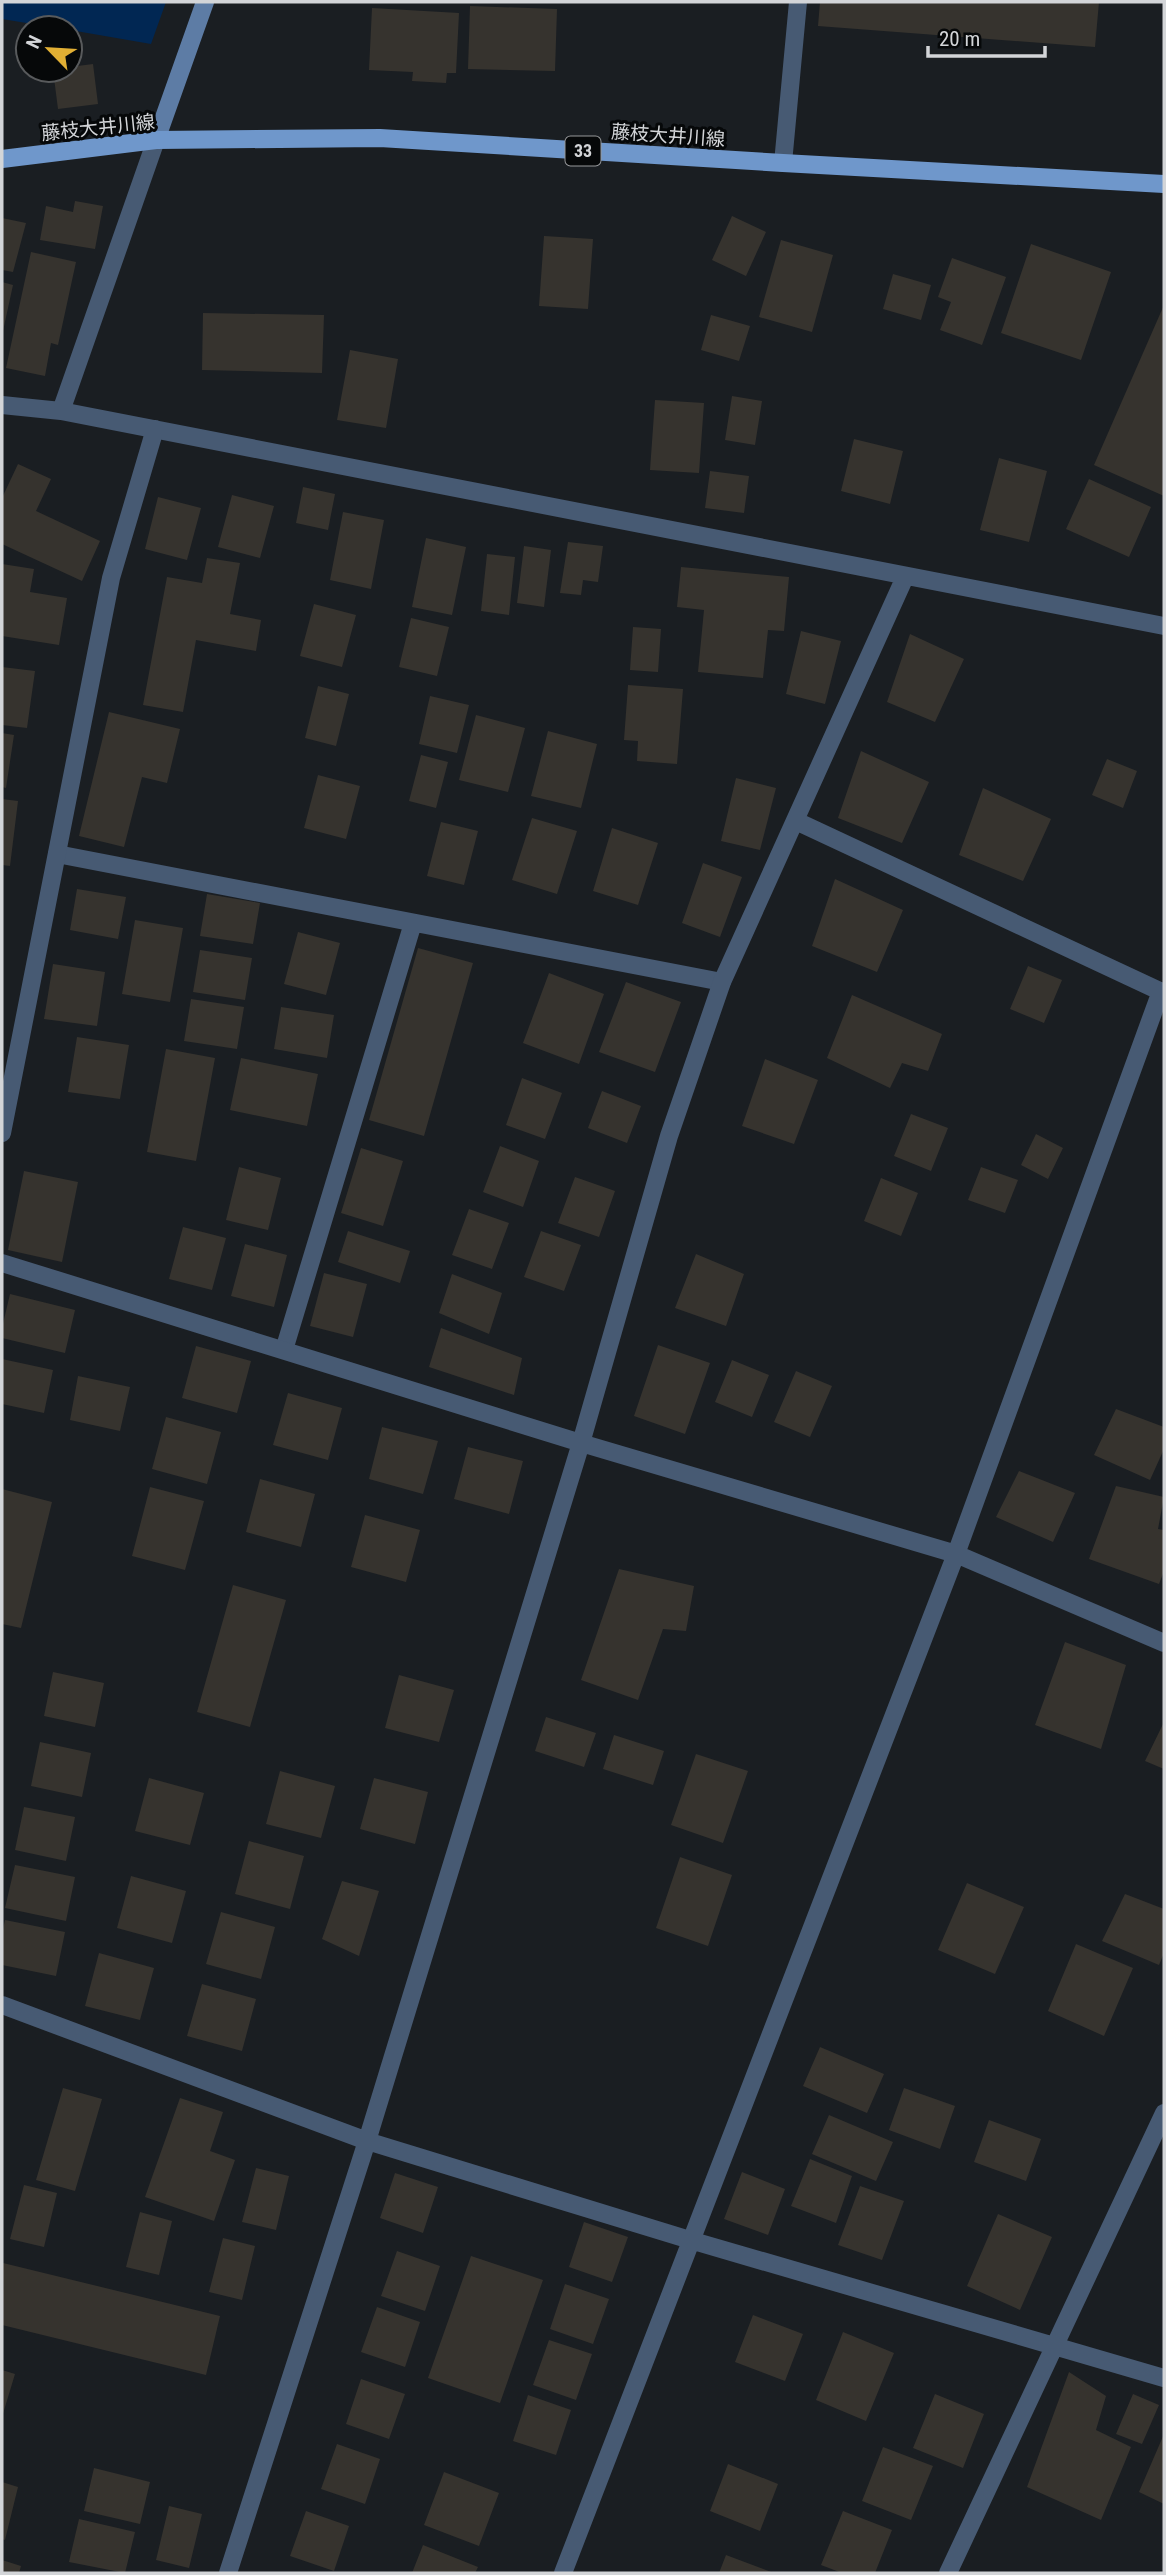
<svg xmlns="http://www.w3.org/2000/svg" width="1166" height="2575" viewBox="0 0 1166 2575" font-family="'Roboto Condensed','Noto Sans JP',sans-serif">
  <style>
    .green { fill: #012753 }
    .building { fill: #36332e }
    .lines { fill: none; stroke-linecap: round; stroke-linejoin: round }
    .lane { stroke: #475a73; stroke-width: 18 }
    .street { stroke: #475a73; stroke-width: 18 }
    .secondary { stroke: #5d7ca5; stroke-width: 18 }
    .primary { stroke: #6f97cb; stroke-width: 18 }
    .labels { text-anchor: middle; stroke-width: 6; stroke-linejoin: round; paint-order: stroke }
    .shield { fill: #060809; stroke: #96989a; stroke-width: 2 }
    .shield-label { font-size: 18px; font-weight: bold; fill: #d3d5d8 }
    .street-label { font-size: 19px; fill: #d3d5d8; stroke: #060809 }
  </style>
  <rect width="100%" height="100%" fill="#1a1e22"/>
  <!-- green -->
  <path class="green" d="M2 2H166L151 44 70 30V28H57L2 19Z"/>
  <!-- building -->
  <path class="building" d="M820 2H1099L1095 47 818 26Z
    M470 6 557 9 555 71 468 69Z
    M372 8 459 13 456 73H447L446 83 412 81 413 72 369 70Z
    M93 64 98 104 58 109 53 70H70V67Z
    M75 201 103 206 95 249 40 240 46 206 73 212Z
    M732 216 766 232 746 276 712 260Z
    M2 218 26 223 13 272 2 270Z
    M544 236 593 239 588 309 539 306Z
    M781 240 833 255 812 332 759 317Z
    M1031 244 1111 272 1081 360 1001 333Z
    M31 252 76 262 58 345 51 343 45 376 6 368Z
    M952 258 1006 277 982 345 940 330 951 302 938 297Z
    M893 274 931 285 921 320 883 309Z
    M2 282 13 285 3 331 2 330Z
    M1164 305V496L1094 465Z
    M203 313 324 315 322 373 202 370Z
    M711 315 750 326 739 361 701 350Z
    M350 350 398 359 386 428 337 420Z
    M732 396 762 401 755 445 725 440Z
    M655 400 704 403 699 473 650 470Z
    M854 439 903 451 890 504 841 491Z
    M999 458 1047 471 1029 542 980 530Z
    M18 464 51 479 36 511 100 541 82 581 2 544V498Z
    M710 471 749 476 744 513 705 508Z
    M1089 479 1151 507 1129 557 1066 529Z
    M303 487 335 494 328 530 296 523Z
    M232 495 274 506 260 558 218 547Z
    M158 497 201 508 187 560 145 549Z
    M343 512 384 520 371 589 330 580Z
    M426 538 466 547 452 615 412 607Z
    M568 542 603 546 598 582 583 580 581 595 560 593Z
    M524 546 551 550 544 607 517 603Z
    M487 554 515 557 509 615 481 611Z
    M207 558 240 563 230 614 261 620 256 651 196 640 183 712 143 705 167 577 202 583Z
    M2 564 34 569 30 592 67 598 59 645 2 636Z
    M681 567 789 577 784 631 768 630 763 678 698 672 704 610 677 607Z
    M314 604 356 615 342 667 300 656Z
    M411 618 449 627 437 676 399 667Z
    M633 627 661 629 658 672 630 670Z
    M801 631 841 641 825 704 786 694Z
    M910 634 964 659 935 722 887 702Z
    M2 667 35 671 27 728 2 725Z
    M628 685 683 689 677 764 637 761 638 741 624 740Z
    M318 686 349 694 336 746 305 738Z
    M430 696 469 705 457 753 419 744Z
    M109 712 180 729 167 783 142 777 124 847 79 836Z
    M476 715 525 728 508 792 459 780Z
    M548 731 597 744 581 808 531 796Z
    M2 733 14 735 6 788 2 787Z
    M861 751 929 782 902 843 838 818Z
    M421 755 448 762 436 808 409 801Z
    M1107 759 1137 771 1123 808 1092 795Z
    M318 775 360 786 346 839 304 828Z
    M736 778 776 788 760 850 721 841Z
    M983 788 1051 819 1023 881 959 855Z
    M2 799 18 801 10 866 2 865Z
    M532 818 577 831 557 894 512 880Z
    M441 822 478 831 464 885 427 876Z
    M612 828 658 843 638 905 593 891Z
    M703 863 742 877 720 937 682 923Z
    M835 879 903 910 877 972 812 946Z
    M77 889 126 897 118 939 70 930Z
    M207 894 260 903 253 944 200 936Z
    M135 920 183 928 170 1002 122 994Z
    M298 932 340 943 326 995 284 984Z
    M418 948 473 963 424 1136 369 1120Z
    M200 950 252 958 245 1000 193 992Z
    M53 964 105 972 97 1026 44 1019Z
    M1028 966 1062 980 1044 1023 1010 1009Z
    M549 973 604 994 579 1064 523 1043Z
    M626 982 681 1002 655 1072 599 1052Z
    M852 995 942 1034 928 1071 902 1063 890 1088 827 1058Z
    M191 999 244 1007 237 1049 184 1041Z
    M281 1007 334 1015 327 1058 274 1049Z
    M77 1037 129 1045 120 1099 68 1092Z
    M166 1049 215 1058 196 1161 147 1152Z
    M241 1058 318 1074 307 1126 230 1110Z
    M765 1059 818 1080 794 1144 742 1126Z
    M522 1078 562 1093 545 1139 506 1125Z
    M602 1091 641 1106 627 1143 588 1128Z
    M911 1114 948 1128 931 1171 894 1156Z
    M1036 1134 1063 1148 1048 1179 1021 1165Z
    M500 1146 539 1161 523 1207 483 1192Z
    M361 1148 403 1161 383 1226 341 1213Z
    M239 1167 281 1178 268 1230 226 1220Z
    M981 1167 1018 1180 1005 1213 968 1200Z
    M24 1171 78 1182 62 1262 8 1250Z
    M575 1177 615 1191 599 1237 558 1223Z
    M881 1178 918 1193 901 1236 864 1221Z
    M469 1209 509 1223 492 1269 452 1255Z
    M183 1227 226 1238 212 1290 169 1279Z
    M348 1231 410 1251 400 1283 338 1262Z
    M541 1231 581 1245 564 1291 524 1277Z
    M245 1244 287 1255 274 1307 231 1296Z
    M696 1254 744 1274 726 1326 675 1308Z
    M324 1273 367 1284 353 1337 310 1326Z
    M452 1274 502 1293 489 1334 439 1313Z
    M10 1294 75 1310 65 1353 2 1338V1328Z
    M441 1328 522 1358 514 1395 429 1367Z
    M658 1345 710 1363 685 1434 634 1416Z
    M196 1346 251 1361 237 1413 182 1398Z
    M2 1359 53 1370 44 1413 2 1404Z
    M732 1360 769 1375 752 1417 715 1402Z
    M796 1371 832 1386 810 1437 774 1422Z
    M78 1376 130 1387 120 1431 70 1420Z
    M288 1393 342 1408 328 1460 273 1445Z
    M1116 1409 1164 1427V1449L1150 1480 1094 1455Z
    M166 1417 221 1432 207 1484 152 1469Z
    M382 1427 438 1441 423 1494 369 1479Z
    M468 1447 523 1461 509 1514 454 1499Z
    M1019 1471 1075 1493 1053 1542 996 1517Z
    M260 1479 315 1494 301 1547 246 1532Z
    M1116 1486 1164 1497 1158 1529 1164 1530V1571L1159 1584 1089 1559Z
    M150 1487 204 1501 185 1570 132 1556Z
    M2 1489 52 1502 21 1628 2 1624Z
    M365 1515 420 1530 406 1582 351 1567Z
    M619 1569 694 1586 686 1631 663 1629 638 1700 581 1680Z
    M233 1585 286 1600 250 1727 197 1712Z
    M1065 1642 1126 1665 1101 1749 1035 1725Z
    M53 1672 104 1683 95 1727 44 1716Z
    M399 1675 454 1690 439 1742 385 1728Z
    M546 1717 596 1733 584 1767 535 1751Z
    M1164 1722V1769L1145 1761Z
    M614 1735 664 1751 653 1785 603 1769Z
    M40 1742 91 1753 82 1797 31 1786Z
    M696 1754 748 1771 723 1843 671 1825Z
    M280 1771 335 1786 321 1838 266 1824Z
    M149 1778 204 1793 190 1845 135 1831Z
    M374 1778 428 1792 415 1844 360 1829Z
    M24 1807 75 1817 66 1861 15 1850Z
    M249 1841 304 1856 290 1909 235 1894Z
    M680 1857 732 1875 708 1946 656 1928Z
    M15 1865 75 1877 66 1921 5 1908Z
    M131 1876 186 1891 172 1943 117 1928Z
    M342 1881 379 1891 359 1956 322 1939Z
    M967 1883 1024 1907 995 1974 938 1950Z
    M1125 1894 1164 1909V1953L1159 1965 1102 1941Z
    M221 1912 275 1927 261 1979 206 1964Z
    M5 1920 65 1932 56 1976 2 1965V1934Z
    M1076 1944 1133 1968 1104 2036 1048 2011Z
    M99 1953 154 1968 140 2020 85 2006Z
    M202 1984 256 1999 242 2051 187 2036Z
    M820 2047 884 2074 867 2113 803 2086Z
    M63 2088 102 2099 75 2191 36 2180Z
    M904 2088 955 2106 940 2149 889 2130Z
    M180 2098 223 2112 210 2151 235 2160 214 2221 145 2197Z
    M829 2115 893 2142 876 2181 812 2154Z
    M989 2120 1041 2139 1026 2181 974 2162Z
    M810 2159 852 2176 836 2223 791 2206Z
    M256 2168 289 2176 276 2230 242 2222Z
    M742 2172 785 2189 768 2235 724 2219Z
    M395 2173 438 2187 423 2233 380 2218Z
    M24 2185 57 2193 44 2247 10 2239Z
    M860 2186 904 2201 882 2260 838 2245Z
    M140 2212 172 2221 159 2275 126 2267Z
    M998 2214 1052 2237 1020 2310 967 2286Z
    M584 2222 628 2237 612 2282 569 2267Z
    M223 2238 255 2246 242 2300 209 2292Z
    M397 2251 440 2266 425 2311 381 2296Z
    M471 2256 543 2280 500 2403 428 2378Z
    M3 2263 220 2316 206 2375 2 2325Z
    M565 2284 609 2299 593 2344 550 2329Z
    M377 2307 420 2322 405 2367 361 2352Z
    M753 2315 803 2334 785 2381 735 2362Z
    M843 2332 894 2353 866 2421 816 2400Z
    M549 2340 592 2354 576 2400 533 2385Z
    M2 2370 15 2374 2 2417Z
    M1069 2372 1106 2396 1096 2430 1131 2447 1101 2520 1027 2487Z
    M361 2379 405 2394 389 2439 346 2424Z
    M935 2394 984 2414 963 2468 913 2448Z
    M1133 2394 1159 2405 1142 2444 1116 2434Z
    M528 2395 571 2410 556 2455 513 2441Z
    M1164 2434V2504L1139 2492Z
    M337 2444 380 2459 365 2504 321 2489Z
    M883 2447 933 2466 911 2520 862 2501Z
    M728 2464 778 2484 760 2531 710 2511Z
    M94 2468 150 2482 140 2524 84 2511Z
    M444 2472 499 2493 479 2546 424 2525Z
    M2 2482 18 2487 5 2540 2 2539Z
    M169 2506 202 2514 189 2568 156 2560Z
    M306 2511 349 2526 334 2571 290 2556Z
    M843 2511 892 2530 875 2573H842L821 2565Z
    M79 2519 135 2532 125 2573 69 2562Z
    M423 2545 478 2567 475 2573H412Z
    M726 2555 774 2573H719Z
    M2 2560 21 2566 19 2573H2Z"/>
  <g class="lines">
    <!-- lane -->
    <path class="lane" d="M57 854 722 982
      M284 1350 413 923"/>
    <!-- street -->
    <path class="street" d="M783 163 798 2
      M2 405 61 411 1164 626
      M61 411 156 140
      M796 821 1164 993
      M2 1133 111 578 155 429
      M2 1263 581 1443 956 1554 1164 1643
      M2 2005 367 2141 690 2240 1164 2378
      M228 2573 367 2141 581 1443 669 1136 722 982 905 577
      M563 2573 956 1554 1161 991
      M948 2573 1164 2113"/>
    <!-- secondary -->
    <path class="secondary" d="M156 140 205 2"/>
    <!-- primary -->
    <path class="primary" d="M2 159 156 140 380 138 783 163 1164 184"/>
  </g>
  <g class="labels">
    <!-- shield labels -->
    <rect class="shield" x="565.5" y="136.5" width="35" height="29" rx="5"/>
    <g class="shield-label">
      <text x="583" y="157">33</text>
    </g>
    <!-- street labels -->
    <g class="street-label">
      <text transform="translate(98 127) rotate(-6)" y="7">藤枝大井川線</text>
      <text transform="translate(668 135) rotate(4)" y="7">藤枝大井川線</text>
    </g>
  </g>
  <!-- border -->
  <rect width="1166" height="2575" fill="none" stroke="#d3d5d8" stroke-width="7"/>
  <!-- north arrow -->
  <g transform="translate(49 49) rotate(295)"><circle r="33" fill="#060809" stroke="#585a5c" stroke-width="2"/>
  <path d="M0-5L12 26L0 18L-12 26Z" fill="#e1af34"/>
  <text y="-10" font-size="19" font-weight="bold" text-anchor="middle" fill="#d3d5d8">N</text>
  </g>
  <!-- scale -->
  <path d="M928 46v10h117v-10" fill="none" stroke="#d3d5d8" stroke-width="3.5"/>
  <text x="939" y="46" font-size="21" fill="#d3d5d8" stroke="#060809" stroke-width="5" paint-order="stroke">20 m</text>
</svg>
